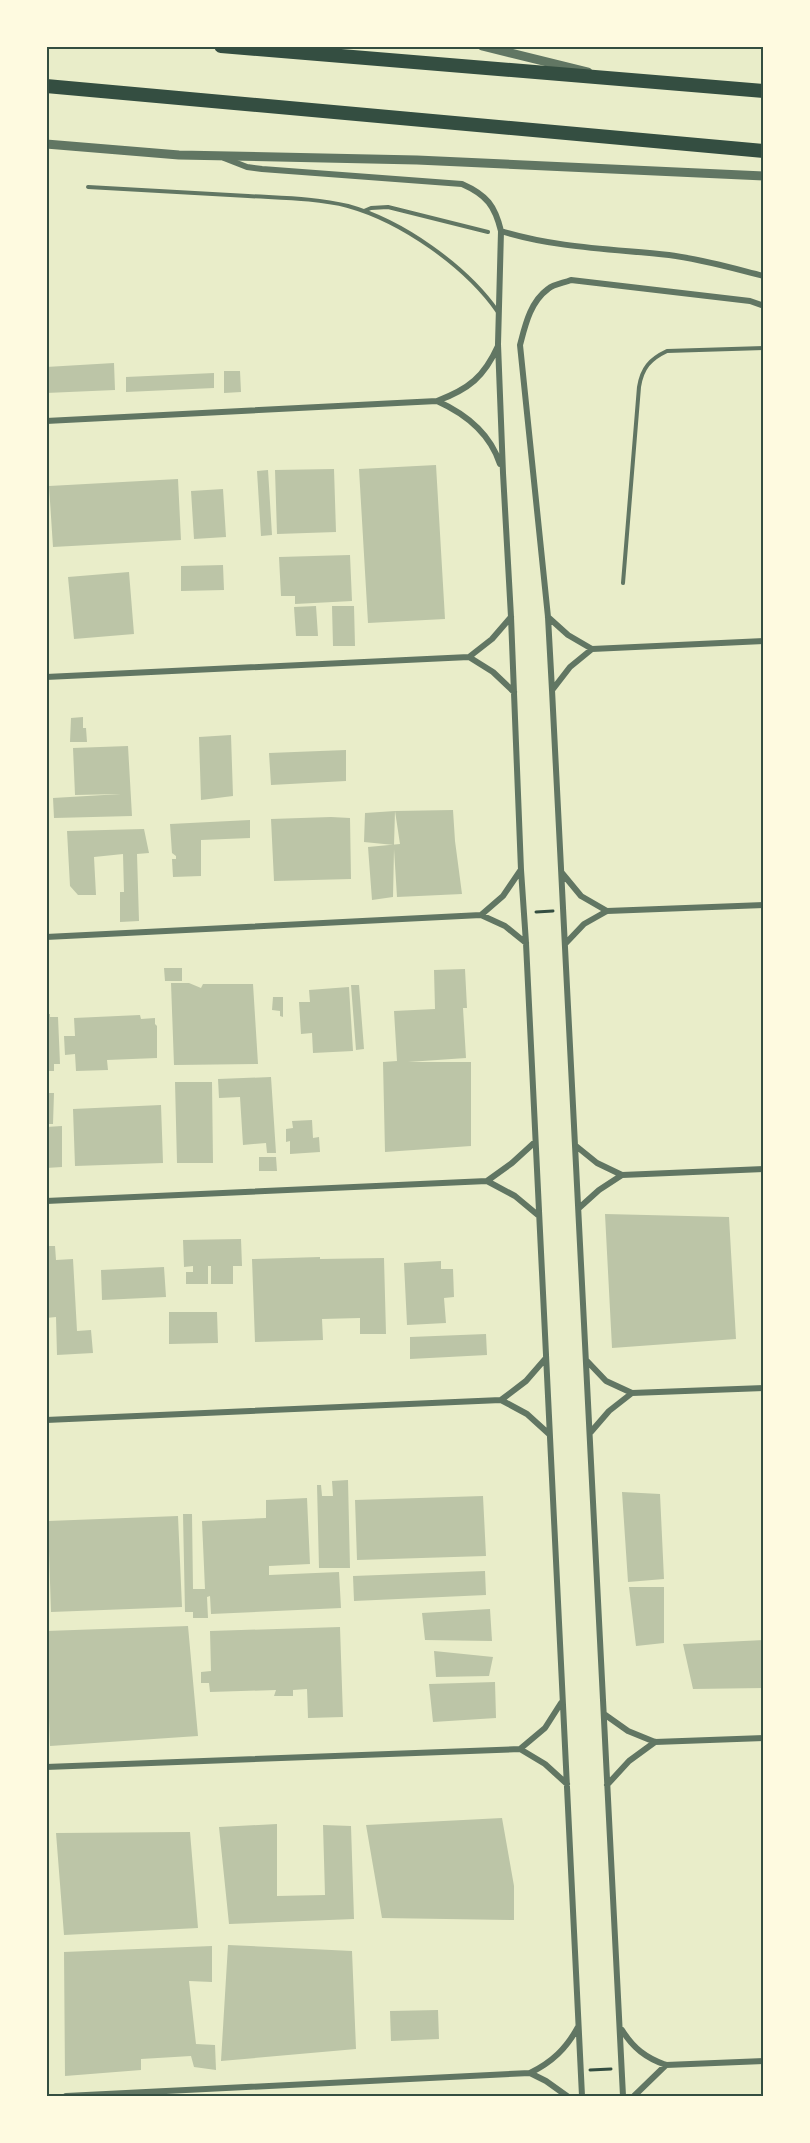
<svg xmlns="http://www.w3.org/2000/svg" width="810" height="2143" viewBox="0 0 810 2143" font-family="Roboto,sans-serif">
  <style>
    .building { fill: #bcc5a7 }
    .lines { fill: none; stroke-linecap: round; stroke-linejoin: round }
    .path { stroke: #344e41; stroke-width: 3 }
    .service { stroke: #617663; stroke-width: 4 }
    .minor { stroke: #617663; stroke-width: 6 }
    .tertiary { stroke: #617663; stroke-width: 9 }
    .trunk { stroke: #344e41; stroke-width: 14 }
    .neatline { fill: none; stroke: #344e41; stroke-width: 2 }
  </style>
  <rect width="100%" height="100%" fill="#e9edc9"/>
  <!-- building -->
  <path class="building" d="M114 363 115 390 46 393V367Z
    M224 371H240L241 392 224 393Z
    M214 373V388L126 392V377Z
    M436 465 445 619 368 623 359 469Z
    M334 469 336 532 277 534 275 470Z
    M268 470 272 535 261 536 257 471Z
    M178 479 181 540 53 547 49 486Z
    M223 489 226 537 194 539 191 491Z
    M350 555 352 601 295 604V596H281L279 557Z
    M223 565 224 590 181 591V566Z
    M129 572 134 634 74 639 68 577Z
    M316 606 318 636H296L294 607Z
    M332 606H354L355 646H333Z
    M83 717V728H86L87 742H70L71 718Z
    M231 735 233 796 201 800 199 737Z
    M128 746 132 816 54 818 53 798 121 794 75 795 73 748Z
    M346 750V781L271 785 269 753Z
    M453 810 455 841 462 894 397 897 394 849 393 897 372 900 368 847 400 844 395 811Z
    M395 811 394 845 364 842 365 813Z
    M331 817 350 818 351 879 274 881 271 819Z
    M250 820V838L201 840V876L173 877 172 859H176V856L172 853 170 824Z
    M144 829 149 853 137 854 139 921 120 922V892H124L123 854 94 857 96 895H78L70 886 67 831Z
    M164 968H182V981H165Z
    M465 969 467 1008H463L466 1058 408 1062H471V1146L385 1152 383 1062 397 1061 394 1011 435 1009 434 970Z
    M171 983H189L201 988 203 984H253L258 1064 174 1065Z
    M351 985H359L364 1049 356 1050Z
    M349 987 353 1051 313 1053 312 1033 301 1034 299 1002H310L309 990Z
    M273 997H283V1017L280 1016V1011L272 1010Z
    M46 1014H50V1017H58L60 1064H54V1071H46Z
    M140 1015 141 1019 155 1018V1024L157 1026V1058L107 1060 108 1070 76 1071 75 1054 65 1055 64 1036H75L74 1018Z
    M271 1077 276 1153H267L266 1143 243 1145 240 1097 219 1098 218 1079Z
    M175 1082H212L213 1163H177Z
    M46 1093H54L53 1124H46Z
    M161 1105 163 1163 75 1166 73 1109Z
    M312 1120 313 1138 319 1137 320 1152 290 1154V1141L286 1142V1129L293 1128 292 1121Z
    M62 1126V1167L46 1168V1127Z
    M259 1157H276L277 1171H259Z
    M605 1214 729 1217 736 1339 612 1348Z
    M241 1239 242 1266H233V1284H211V1266H208V1284H186V1272H193V1266L184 1267 183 1240Z
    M46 1246H55L56 1260 73 1259 77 1331 91 1330 93 1353 57 1355 56 1317 46 1318Z
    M320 1257V1259L384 1258 386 1334H360V1318L322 1319 323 1340 255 1342 252 1259Z
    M441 1261V1269H453L454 1297 444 1298 446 1323 407 1325 404 1263Z
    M164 1267 166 1297 102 1300 101 1270Z
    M169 1312H217L218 1343 169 1344Z
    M486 1334 487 1355 410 1359V1337Z
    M348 1480 350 1568H319L317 1485H321L322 1496H333L332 1481Z
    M622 1492 660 1494 664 1579 628 1582Z
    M483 1496 486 1556 357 1560 355 1500Z
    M307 1498 310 1564 269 1566V1575L339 1572 341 1608 211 1614 210 1596 207 1597 208 1618H193V1612H185L183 1514H192L193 1589H205L202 1521 266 1518V1500Z
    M178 1516 182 1607 51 1612 48 1521Z
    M485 1571 486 1595 354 1601 353 1576Z
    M629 1587H664V1643L636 1646Z
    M490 1609 492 1641 425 1640 422 1613Z
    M188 1626 198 1736 50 1746 46 1631Z
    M340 1627 343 1717 308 1718 307 1689 293 1690V1696H274L276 1690 210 1692 209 1683H201V1672L211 1671 210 1631Z
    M764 1640V1688L693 1689 683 1644Z
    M434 1651 493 1657 489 1676 436 1677Z
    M495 1682 496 1718 433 1722 429 1684Z
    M502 1818 514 1886V1920L382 1918 366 1825Z
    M277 1824V1896L325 1895 323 1825 351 1826 354 1919 229 1924 219 1827Z
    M190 1832 198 1928 64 1935 56 1833Z
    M228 1945 352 1951 356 2049 221 2061Z
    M212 1946V1982L189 1981 196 2044 215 2045 216 2070 194 2067 191 2056 141 2059V2070L65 2076 64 1952Z
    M438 2010 439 2039 391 2041 390 2011Z"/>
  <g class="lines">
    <!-- path -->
    <path class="path" d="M536 912 553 911
      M590 2070 611 2069"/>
    <!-- service -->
    <path class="service" d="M88 187C141 190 195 193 248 196 281 198 316 198 348 206 402 221 466 266 498 312
      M364 211 371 208 388 207 488 232
      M623 583 639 387C642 368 650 359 667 351L764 348"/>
    <!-- minor -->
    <path class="minor" d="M224 158 247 167 262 169 462 184C487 195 495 206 501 231L498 344 503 473 511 617 521 870 526 943 582 2096
      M501 231C556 248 613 249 669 255 701 259 732 268 764 276
      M437 401C466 414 490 433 500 464
      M46 421 437 401C469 389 484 377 498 346
      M548 617 568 635 592 649 764 641
      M469 657 492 639 511 617
      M46 677 469 657 493 672 514 692
      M553 689 570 667 592 649
      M562 873 581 896 607 911
      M481 915 503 896 520 871
      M46 937 481 915 505 926 526 943
      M566 943 584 924 607 911 764 905
      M576 1146 597 1163 622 1175 764 1169
      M487 1181 512 1163 535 1142
      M46 1201 487 1181 515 1196 539 1216
      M579 1208 599 1190 622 1175
      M587 1361 606 1381 632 1393 764 1388
      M501 1400 526 1381 546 1358
      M46 1420 501 1400 527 1414 549 1434
      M590 1433 609 1411 632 1393
      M604 1714 628 1731 655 1742 764 1738
      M520 1749 545 1728 561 1703
      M46 1767 520 1749 545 1764 567 1784
      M607 1785 629 1761 655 1742
      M622 2030C633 2048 646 2058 666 2065L764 2061
      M530 2073 546 2081 567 2096
      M66 2096 530 2073C552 2062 566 2049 578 2027
      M623 2096 552 690 548 617 520 345C525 326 530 302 548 289 554 284 564 283 571 280L750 301 764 306
      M634 2096 666 2065"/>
    <!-- tertiary -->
    <path class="tertiary" d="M482 46 588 72
      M46 144 179 155 417 160 764 176"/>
    <!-- trunk -->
    <path class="trunk" d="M221 46 764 91
      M46 86 764 151"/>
  </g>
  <!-- border -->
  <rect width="810" height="2143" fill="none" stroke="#fefae0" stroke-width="96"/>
  <rect x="48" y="48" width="714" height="2047" class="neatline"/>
</svg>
